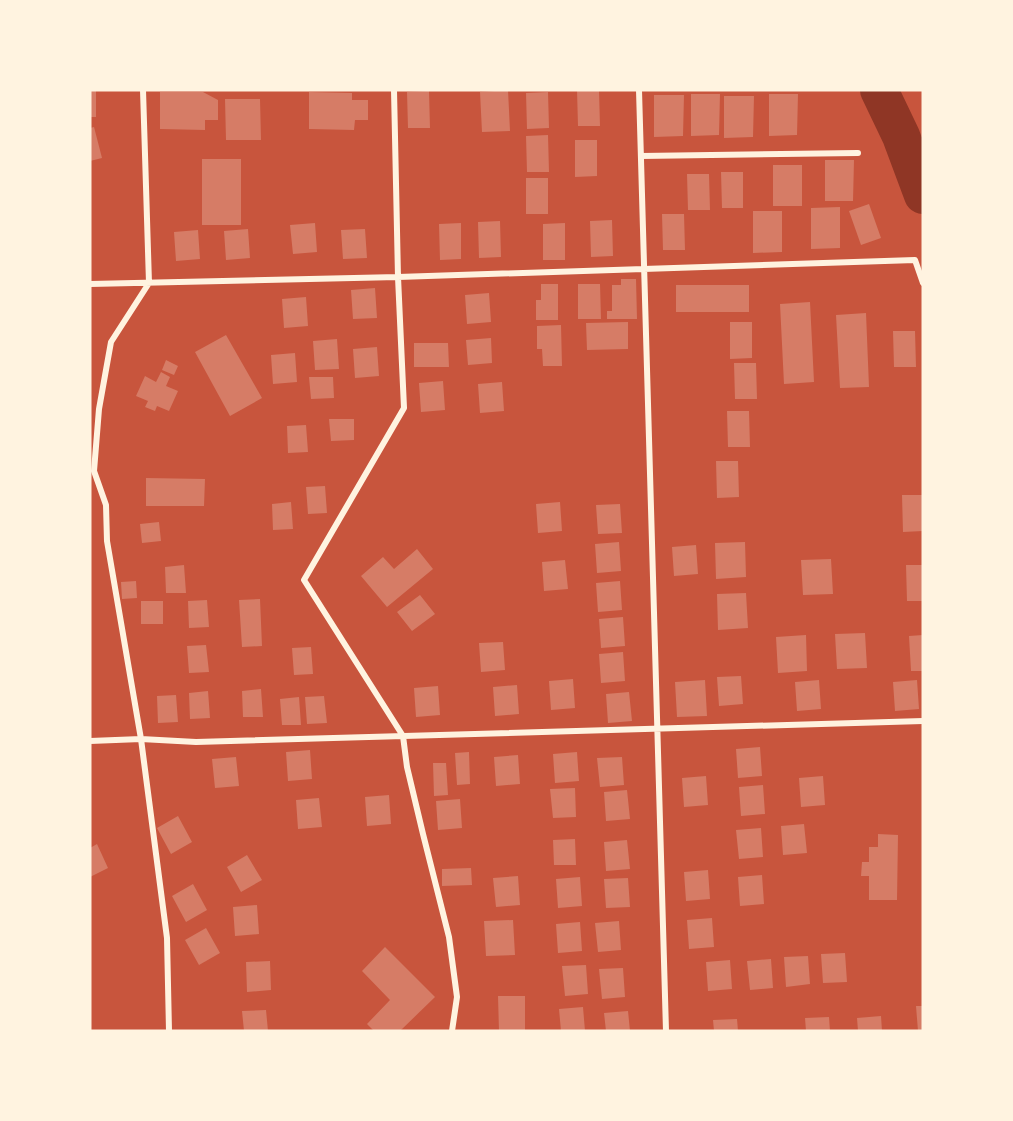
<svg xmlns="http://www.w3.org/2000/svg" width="1013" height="1121" viewBox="0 0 1013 1121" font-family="'Golos Text',sans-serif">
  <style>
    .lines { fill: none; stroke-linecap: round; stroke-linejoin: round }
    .river { stroke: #8f3625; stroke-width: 38 }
    .building { fill: #d67c66 }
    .minor { stroke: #fff3e0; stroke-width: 6 }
  </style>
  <rect width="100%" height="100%" fill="#c8553d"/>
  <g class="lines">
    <!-- river -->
    <path class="river" d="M879 90 901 136 923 195"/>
  </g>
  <!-- building -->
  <path class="building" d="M90 90H96V117H90Z
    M508 90 510 131 482 132 480 92Z
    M577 90H599L600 126H578Z
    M429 91 430 128H408L407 92Z
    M160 92H203L218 100V120H205V130L160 129Z
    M309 92 352 93V100H368V120H355L354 130 309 129Z
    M548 92 549 128 527 129 526 93Z
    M691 94H720L719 135 691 136Z
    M769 94H798L797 135 769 136Z
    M654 95H684L683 136 654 137Z
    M724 96H754L753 137 724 138Z
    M225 99H260L261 140H226Z
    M94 127 102 158 90 161V128Z
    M548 135 549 172H527L526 136Z
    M575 140H597V176L575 177Z
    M202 159H241V225H202Z
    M825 160H854L853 201H825Z
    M773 165H802V206H773Z
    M721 172H743V208H722Z
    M687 174H709L710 210H688Z
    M526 178H548V214H526Z
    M869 204 881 238 861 245 849 211Z
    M840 207V248L811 249V208Z
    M753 211H782V252L753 253Z
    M662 214H684L685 250H663Z
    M612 220 613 256 591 257 590 221Z
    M500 221 501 257 479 258 478 222Z
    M315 223 317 252 293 254 290 225Z
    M461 223V259L440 260 439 224Z
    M565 223V260H543V224Z
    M248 229 250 258 226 260 224 231Z
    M365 229 367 258 343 259 341 230Z
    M198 230 200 259 176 261 174 232Z
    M621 279H636L637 319H607V311H612V285H621Z
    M541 284H558V320H536V300H541Z
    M578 284H600L601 319H578Z
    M676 285H749V312H676Z
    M375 288 377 318 353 319 351 290Z
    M489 293 491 322 467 324 465 295Z
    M306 297 308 326 284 328 282 299Z
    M810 302 814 382 784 384 780 304Z
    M866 313 869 387 840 388 836 315Z
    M628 322V349L587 350 586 323Z
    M730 322H752V358L730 359Z
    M561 325 562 366H543L542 349H537V326Z
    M893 331H915L916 367H894Z
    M226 335 262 398 230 416 195 352Z
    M491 338 492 363 468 365 466 340Z
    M337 339 339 369 315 370 313 341Z
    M414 343H448L449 367H414Z
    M377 347 379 376 355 378 353 349Z
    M295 353 297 382 273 384 271 355Z
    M166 360 178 366 174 375 162 370Z
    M734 363H756L757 399H735Z
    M161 372 170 377 166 386 178 391 169 411 157 406 155 411 145 407 148 401 136 396 145 376 156 382Z
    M309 377H333L334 398 311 399Z
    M443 381 445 410 421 412 419 383Z
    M502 382 504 411 480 413 478 384Z
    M727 411H749L750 447H728Z
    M329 419H354V440L331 441Z
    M306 425 308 452 288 453 287 426Z
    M716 461H738L739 497 717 498Z
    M146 478 205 479 204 506H146Z
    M325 486 327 513 308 514 306 487Z
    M902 495H923V531L903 532Z
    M291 502 293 529 273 530 272 504Z
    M560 502 562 531 538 533 536 504Z
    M620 504 622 533 598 534 596 505Z
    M159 522 161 541 142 543 140 524Z
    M619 542 621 571 597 573 595 544Z
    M745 542 746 577 716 579 715 543Z
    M696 545 698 574 674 576 672 547Z
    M417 549 433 569 387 607 361 576 383 557 394 569Z
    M831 559 833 594 803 595 801 560Z
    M565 560 568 589 544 591 542 562Z
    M184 565 186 593H166L165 567Z
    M906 565H923V601H907Z
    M136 581 137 598 122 599 121 582Z
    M620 581 622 610 598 612 596 583Z
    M746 593 748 628 718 630 717 594Z
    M420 595 435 614 412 631 397 612Z
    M260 599 262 646 242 647 239 600Z
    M207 600 209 627 189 628 188 601Z
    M141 601H163V624H141Z
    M623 617 625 646 601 648 599 619Z
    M865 633 867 668 837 669 835 634Z
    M806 635 807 671 778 673 776 637Z
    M923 635V671H911L909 636Z
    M503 642 505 670 481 672 479 643Z
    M206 645 209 672 189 673 187 646Z
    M311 647 313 674 294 675 292 648Z
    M623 652 625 681 601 683 599 654Z
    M741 676 743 704 719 706 717 677Z
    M573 679 575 708 551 710 549 681Z
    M705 680 707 716 677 717 675 682Z
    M819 680 821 709 797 711 795 682Z
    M917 680 919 709 895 711 893 682Z
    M517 685 519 714 495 716 493 687Z
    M438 686 440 715 416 717 414 688Z
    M261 689 263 717H243L242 691Z
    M208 691 210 718 190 719 189 693Z
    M629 692 632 721 608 723 606 694Z
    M176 695 178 722 158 723 157 696Z
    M324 696 327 723 307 724 305 697Z
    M299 697 301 725H282L280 699Z
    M760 747 762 776 738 778 736 749Z
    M310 750 312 779 288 781 286 752Z
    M469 752 470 784 457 785 455 753Z
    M577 752 579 781 555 783 553 754Z
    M518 755 520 784 496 786 494 757Z
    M236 757 239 786 215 788 212 759Z
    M622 757 624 785 600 787 597 758Z
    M433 763H446L448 795 434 796Z
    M706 776 708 805 684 807 682 778Z
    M823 776 825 805 801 807 799 778Z
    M763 785 765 814 741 816 739 787Z
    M575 788 576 817 553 818 550 789Z
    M627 790 630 819 606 821 604 792Z
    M389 795 391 824 367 826 365 797Z
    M319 798 322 827 298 829 296 800Z
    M460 799 462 828 438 830 436 801Z
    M178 816 192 842 171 854 157 828Z
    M804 824 807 853 783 855 781 826Z
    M761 828 763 857 739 859 736 830Z
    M878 834 898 835 897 900H869V876H861L862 862H869V847H878Z
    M575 839 576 865H554L553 840Z
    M627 840 630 869 606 871 604 842Z
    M97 844 108 868 90 877V848Z
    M247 855 262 880 241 892 227 867Z
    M471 868 472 885 442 886V869Z
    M708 870 710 899 686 901 684 872Z
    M762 875 764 904 740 906 738 877Z
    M518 876 520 905 496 907 493 878Z
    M580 877 582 906 558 908 556 879Z
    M628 878 630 907 606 908 604 879Z
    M193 884 207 910 186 922 172 896Z
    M257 905 259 934 235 936 233 907Z
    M712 918 714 947 689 949 687 920Z
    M513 920 515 955 486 956 484 921Z
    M619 921 621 950 598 952 595 923Z
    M580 922 582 951 558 953 556 924Z
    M206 928 220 953 199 965 185 940Z
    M385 947 435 997 400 1031H374L367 1024 390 1000 362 971Z
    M845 953 847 982 823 983 821 954Z
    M808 956 810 984 786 987 784 957Z
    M771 959 773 988 750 990 747 961Z
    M730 960 732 989 708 991 706 962Z
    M270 961 271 990 247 992 246 962Z
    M586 965 588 994 565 996 562 966Z
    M623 968 625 997 602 999 599 969Z
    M498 996H525V1031H499Z
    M916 1006H923V1031H918Z
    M583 1007 585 1031H561L559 1009Z
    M266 1010 268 1031H244L242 1011Z
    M628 1011 630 1031H606L604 1013Z
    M881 1016 882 1031H858L857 1018Z
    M829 1017 830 1031H806L805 1018Z
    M737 1019 738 1031H714L713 1020Z"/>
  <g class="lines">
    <!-- minor -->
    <path class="minor" d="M143 90 149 283 111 342 99 409 94 471 106 505 107 541 141 739 167 938 169 1031
      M394 90 398 277 404 408 304 580 403 736 407 767 423 834 449 937 457 997 452 1031
      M639 90 666 1031
      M641 156 858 153
      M90 284 398 277 915 260 923 283
      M90 741 141 739 196 742 923 721"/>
  </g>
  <!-- border -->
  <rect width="1013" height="1121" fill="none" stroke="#fff3e0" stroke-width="183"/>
</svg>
